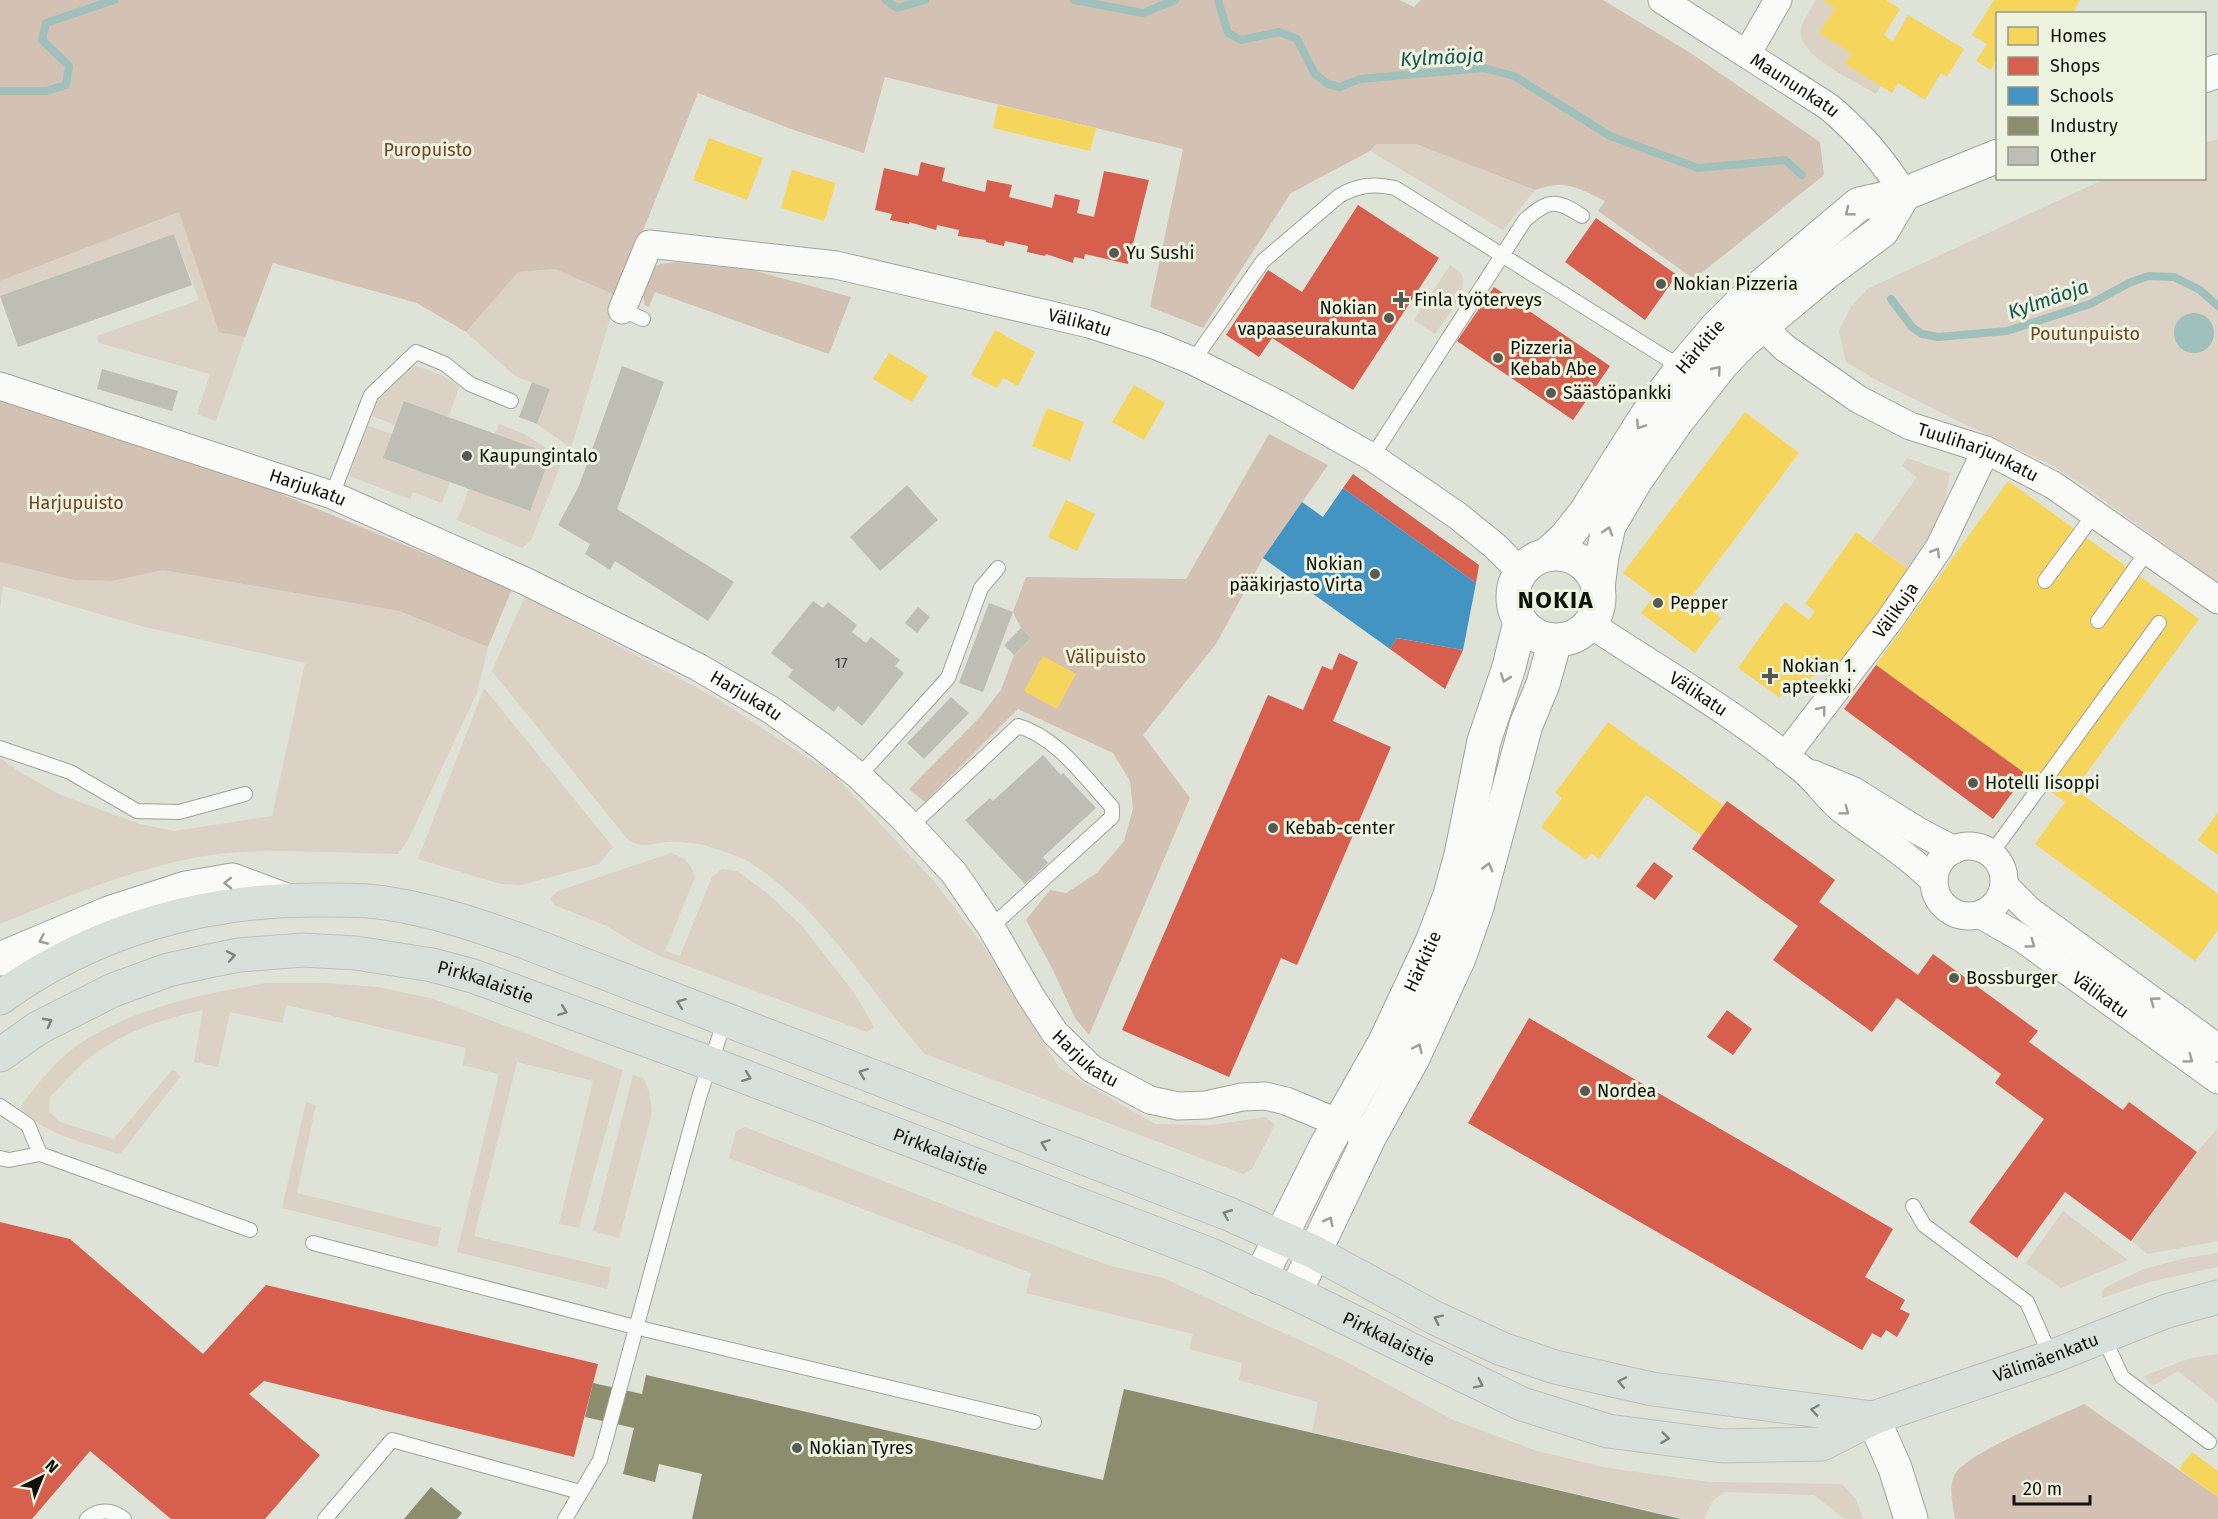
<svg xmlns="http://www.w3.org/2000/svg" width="2218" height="1519" viewBox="0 0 2218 1519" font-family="'Fira Sans',sans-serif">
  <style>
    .green { fill: #dbd1c5 }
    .forest { fill: #d3c2b3 }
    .water { fill: #a0c0bb }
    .homes { fill: #f6d55c }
    .shops { fill: #d6604d }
    .schools { fill: #4393c3 }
    .industry { fill: #8c8c6e }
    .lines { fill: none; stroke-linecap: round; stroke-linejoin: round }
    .stream { stroke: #a0c0bb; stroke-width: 8 }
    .building { fill: #bebeb5 }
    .lane-casing { stroke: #a0a39a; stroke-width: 16 }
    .street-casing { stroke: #a0a39a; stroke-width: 29 }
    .secondary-casing { stroke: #a0a39a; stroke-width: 35 }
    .primary-casing { stroke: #bec0bb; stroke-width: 35 }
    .lane { stroke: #fafbf9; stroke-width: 14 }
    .street { stroke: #fafbf9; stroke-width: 27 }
    .secondary { stroke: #fafbf9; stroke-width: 33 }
    .primary { stroke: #d7e0da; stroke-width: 33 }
    .oneway { stroke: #9c9d99 }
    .oneway2 { stroke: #7d837c }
    .poi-dot { fill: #575a52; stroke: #edf3df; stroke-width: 2 }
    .labels { text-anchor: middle; stroke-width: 6; stroke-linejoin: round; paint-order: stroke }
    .number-label { font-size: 15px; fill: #3b3c35 }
    .street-label { font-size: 18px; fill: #0f110a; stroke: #edf3df }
    .park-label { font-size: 18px; fill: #714225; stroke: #edf3df }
    .poi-label { font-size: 18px; fill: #0f110a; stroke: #edf3df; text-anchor: start }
    .water-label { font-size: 20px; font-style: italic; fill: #145451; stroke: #edf3df }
    .district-label { font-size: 24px; font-weight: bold; letter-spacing: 1.5px; fill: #0f110a; stroke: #edf3df }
  </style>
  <rect width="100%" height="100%" fill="#dee2d7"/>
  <!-- green -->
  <path class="green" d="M1816 0H1822L1835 8 1819 33 1851 53 1845 64 1881 86 1876 94C1857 82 1795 55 1801 29 1803 20 1811 9 1816 0Z
    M2218 139V583L2080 483 2046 462 1954 419 1880 382 1846 362 1839 331 1851 307 1867 289 2105 179 2204 178 2205 143Z
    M1376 144H1416L1535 190 1503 230 1370 151Z
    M179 212 219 331 245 337 216 421 197 414 210 374 99 343 97 336 199 300 174 234 0 296V281Z
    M1450 265C1454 268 1458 270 1461 274 1470 290 1444 320 1435 334L1414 320Z
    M555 269 617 296 571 448 537 424 550 389 515 376 466 332 517 272Z
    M414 365 444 376 459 387 449 417 405 401 395 425 372 416 378 400Z
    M499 424 524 434 563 459 531 540 522 548 457 520 469 489 530 511 495 434Z
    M368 426 392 434 384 458 450 482 442 503 413 492 410 499 349 476Z
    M1907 458 1950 473 1942 518 1908 569 1871 542 1917 477 1902 466Z
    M0 562 74 580 112 581 163 570 399 611 488 647 477 693 408 840 398 854C346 853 293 849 241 852 161 856 74 894 0 924V758L21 773 61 795 139 824 174 831 272 816 305 663 141 626 3 586 0 609Z
    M525 596 714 697 834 775 932 879 982 944 1060 1069 1155 1124 1212 1125 1266 1117 1275 1125 1252 1169 1243 1174 925 1054C868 990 825 911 751 863 740 856 725 852 713 848 701 843 681 841 668 842 650 843 648 849 629 841L492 671Z
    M484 688 613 847 599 864 521 885 501 884 418 859Z
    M671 853C685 858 691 863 695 877L665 951 680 956 712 877 722 869 737 871 767 893 802 926 855 994 874 1027 867 1032 660 956 636 944 607 926 554 905 550 898 558 891Z
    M267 983H324L378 987 434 999 623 1070 579 1228 559 1224 593 1081 517 1062 474 1236 611 1268 607 1289 457 1252 499 1074 463 1065 466 1048 287 1005 282 1023 230 1012 218 1067 194 1062 203 1010C162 1019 123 1032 89 1058 75 1069 63 1084 50 1097L49 1111 60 1122 114 1139 172 1070 177 1072 180 1077 122 1152 118 1154C84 1142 45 1135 20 1108 36 1085 56 1060 79 1044 135 1007 202 994 267 983Z
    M633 1075 643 1078 649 1092 652 1113 619 1238 593 1231Z
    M306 1102 316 1105 297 1193 441 1228 437 1247 282 1208Z
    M745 1127 965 1213 1111 1266 1163 1278 1343 1360 1451 1419 1537 1451 1608 1468 1709 1482 1842 1484 1856 1499 1863 1519H1845L1814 1495 1725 1492 1713 1500 1704 1519H1685L1312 1432 1318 1402 1239 1380 1242 1363 1189 1349 1193 1334 1026 1293 1031 1273 729 1158 736 1131Z
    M2217 1129 2218 1241 2147 1254 2132 1241 2197 1152Z
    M2063 1211 2128 1260 2061 1288 2026 1263Z
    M2218 1253V1267L2153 1281 2102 1298V1291L2106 1287 2144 1269 2186 1258Z
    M2218 1354V1403L2178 1371 2152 1386 2144 1376 2191 1358Z"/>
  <!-- forest -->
  <path class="forest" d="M0 0H1399L1414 7 1421 0H1603L1692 54 1820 142 1824 175 1694 279 1598 211 1605 201C1579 188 1564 179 1535 190L1416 144H1376L1370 151 1291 193 1203 328 1150 307 1183 149 885 77 864 153 791 129 698 93 617 296 555 269 518 272 466 332 417 303 273 263 245 337 219 332 179 212 0 281Z
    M675 262 752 270 851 297 829 354 655 292 649 307 645 305C641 292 642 275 656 266 661 263 670 263 675 262Z
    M0 399 242 478 512 589 488 647 399 611 163 570 112 581 74 580 0 562Z
    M1269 434 1328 465 1263 558 1216 644 1143 735 1190 798 1089 1035 1075 1018 1053 970 1026 920 1050 890 1066 893 1097 873 1124 841 1133 809 1130 781 1113 753 1018 709 925 802 909 789 978 719 1001 690 1014 655 1031 638 1021 628 1013 612 1026 577 1186 579Z
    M2084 1404 2218 1497V1519H1955C1953 1505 1948 1487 1955 1474 1967 1453 2059 1416 2084 1404Z"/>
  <!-- water -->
  <path class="water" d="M2174 333a20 20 0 1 1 40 0a20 20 0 1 1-40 0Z"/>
  <!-- homes -->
  <path class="homes" d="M1822 0H1886L1900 9 1884 35 1893 41 1908 15 1964 49 1947 77 1941 73 1925 100 1898 83 1892 93 1845 64 1851 53 1819 33 1835 8Z
    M1994 0H2080L2072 14H1998V63L1995 62 1991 70 1976 61 1987 44 1972 35Z
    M998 105 1096 128 1090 151 993 128Z
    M709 138 763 158 747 200 693 180Z
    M792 170 836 183 824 221 781 208Z
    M995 330 1035 352 1018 386 1003 378 997 388 971 375Z
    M889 353 928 376 912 402 873 379Z
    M1134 385 1165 403 1144 440 1112 422Z
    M1047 408 1084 422 1070 461 1032 446Z
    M1745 412 1799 453 1692 596 1721 618 1695 653 1641 613 1654 596 1623 573Z
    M2008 481 2199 619 2075 789 2218 894V930L2195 961 2035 844 2065 802 1876 665Z
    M1066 500 1095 514 1077 551 1048 537Z
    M1856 532 1908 569 1854 652 1779 697 1738 668 1785 602 1809 620 1815 611 1805 604Z
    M1043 656 1076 674 1057 709 1024 691Z
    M1608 722 1724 806 1702 836 1646 795 1599 859 1591 853 1586 860 1541 827 1562 798 1555 793Z
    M2218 812V855L2198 840Z
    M2192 1452 2218 1471V1497L2179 1469Z"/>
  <!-- shops -->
  <path class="shops" d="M921 162 945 168 942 181 985 192 987 180 1012 185 1009 197 1052 208 1055 194 1080 200 1077 213 1094 217 1104 171 1149 180 1128 264 1085 254 1084 259 1074 257 1073 263 1046 254 1045 256 1027 252 1028 246 1005 241 1004 246 986 242V240L958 236 959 230 937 225 936 230 909 222V224L890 220 892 214 875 210 884 168 918 176Z
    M1358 205 1439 258 1353 390 1272 338 1259 357 1226 335 1268 270 1302 292Z
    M1596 218 1677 275 1645 320 1565 262Z
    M1494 287 1610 366 1573 420 1457 341Z
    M1353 474 1479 565 1476 583 1343 488Z
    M1397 638 1463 650 1445 689 1390 649Z
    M1339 653 1358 662 1333 721 1391 747 1297 965 1281 958 1229 1077 1122 1030 1268 695 1303 710 1322 666 1332 670Z
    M1876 665 2026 774 1993 819 1844 709Z
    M1727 801 1835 880 1819 902 1918 975 1933 954 2038 1031 2029 1042 2123 1110 2129 1102 2197 1152 2131 1241 2065 1192 2017 1258 1969 1222 2044 1119 1995 1083 2001 1074 1897 998 1872 1032 1773 960 1798 926 1692 849Z
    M1654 862 1673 876 1655 900 1636 886Z
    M1727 1010 1752 1029 1733 1055 1707 1037Z
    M1529 1018 1893 1229 1865 1277 1905 1300 1900 1309 1910 1314 1897 1337 1886 1330 1881 1338 1872 1333 1862 1350 1468 1123Z
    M0 1222 70 1239 203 1354 266 1285 598 1364 574 1457 264 1381 249 1394 320 1455 265 1519H171L90 1451 32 1519H0Z"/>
  <!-- schools -->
  <path class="schools" d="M1343 488 1476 583 1463 650 1397 638 1390 649 1263 558 1302 502 1323 517Z"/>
  <!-- industry -->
  <path class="industry" d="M646 1375 1103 1480 1124 1389 1681 1519H692L702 1474 659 1464 655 1482 623 1474 634 1428 585 1417 593 1383 642 1394Z
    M431 1487 462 1513 457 1519H404Z"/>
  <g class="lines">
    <!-- stream -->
    <path class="stream" d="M886 0 897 8 925 0
      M1074 0 1143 13 1175 0
      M1218 0 1228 33 1241 40 1279 32 1297 39 1315 74 1328 84 1340 87 1360 79 1484 68 1514 76 1610 136 1698 168 1785 160 1802 175
      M0 91H46L66 85 69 66 42 40 46 23 114 0
      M1891 299 1912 327 1922 334 1938 337 2007 331 2090 304 2131 282 2149 276 2174 277 2200 290 2218 306"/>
  </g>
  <!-- building -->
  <path class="building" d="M174 234 192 285 18 347 0 296Z
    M622 366 664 382 617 509 734 582 708 621 615 561 610 570 585 554 590 544 558 525 579 486Z
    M102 369 178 391 172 411 97 389Z
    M532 382 550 389 537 424 519 417Z
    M404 401 551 454 530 511 383 458Z
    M907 485 938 520 880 571 850 537Z
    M813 601 823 608 828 602 857 625 852 632 866 643 871 637 900 660 895 666 904 673 862 726 838 706 834 712 788 677 793 670 771 653Z
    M989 603 1013 612 983 692 959 683Z
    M918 607 930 617 917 633 905 623Z
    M1021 628 1031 638 1014 655 1004 645Z
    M951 697 969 713 924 759 907 743Z
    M1043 755 1061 775 1063 773 1096 808 1043 857 1048 863 1025 884 965 820 990 798 993 801Z"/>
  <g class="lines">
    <!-- lane casing -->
    <g class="lane-casing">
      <path id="lane" d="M622 310 643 319
        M1193 361 1263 261 1339 196C1358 185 1373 183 1395 188L1682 368
        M1372 457 1525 220C1549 199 1556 199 1582 216
        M332 495 371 395 416 352 445 364 470 384 511 401
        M2045 581 2095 513
        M2098 621 2148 550
        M0 748 70 772 137 811 179 812 245 794
        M859 776 948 678 981 588 998 568
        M911 826 1018 726C1057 737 1085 778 1112 807V817L991 927
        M1991 854 2159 623
        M0 1106 28 1125 40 1154
        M0 1158 9 1160 40 1154 250 1230
        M1913 1206 1924 1225 2027 1302 2051 1357
        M313 1243 635 1327 1034 1422
        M2103 1336 2122 1377 2209 1442
        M87 1519C98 1509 112 1509 124 1519
        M325 1519 392 1440 580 1492
        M565 1519 600 1460 700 1094 725 1020"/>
    </g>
    <!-- street casing -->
    <g class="street-casing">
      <g id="street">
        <path id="s1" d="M1662 0 1829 107C1859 132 1883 160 1904 194"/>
        <path d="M1747 54 1778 0"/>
        <path id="s2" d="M622 310 649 244 836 265 1089 324 1157 346 1193 361 1280 405 1372 457 1458 516 1495 546 1521 572"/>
        <path id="s3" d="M1747 312 1785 348 1858 399 1910 426 1986 450 2053 485 2218 600"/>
        <path id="s4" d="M0 386 332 495 525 581 698 667 771 710 820 745 859 776 901 816 954 873 991 927 1030 995 1055 1033 1092 1069 1150 1100 1178 1106 1206 1105 1242 1097 1265 1096 1286 1101 1358 1131"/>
        <path id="s5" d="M1590 624C1661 671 1736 714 1802 769 1816 780 1826 796 1840 808 1872 833 1905 852 1934 881"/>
        <path id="s6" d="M1785 756 1891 618 1939 548 1986 450"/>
        <path d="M1813 774 1854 791 1918 831 1954 850"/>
        <circle cx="1969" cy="881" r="35"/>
        <path d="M2004 885 2030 911 2218 1048"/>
        <path id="s7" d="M1981 915 2023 939 2218 1080"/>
      </g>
    </g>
    <!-- secondary casing -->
    <g class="secondary-casing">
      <g id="secondary">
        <path d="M2204 76 2218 71"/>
        <path id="s8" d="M1548 554 1566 537 1585 513 1647 415 1682 368 1716 328 1740 304 1859 204 1904 194 1998 156"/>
        <circle cx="1556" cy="597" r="43"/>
        <path d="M1598 588 1602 556 1609 526 1636 480 1677 421 1722 364 1744 341 1827 272 1882 231 1904 194"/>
        <path d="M0 959 109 913 186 888 232 880 283 899"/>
        <path id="s9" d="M1260 1278 1326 1146 1384 1044 1432 942 1450 895 1461 855 1484 741 1509 667 1520 622"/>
        <path d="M1295 1293 1370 1136 1413 1058 1459 958 1477 907 1526 725 1543 684 1555 641"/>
        <path d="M1873 1418 1895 1468 1911 1519"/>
      </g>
    </g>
    <!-- primary casing -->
    <g class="primary-casing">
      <g id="primary">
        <path d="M0 998C92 931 204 899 317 900 339 900 363 899 385 903 433 910 480 926 525 942L1229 1214 1314 1252 1437 1319 1502 1349 1555 1367 1652 1389 1873 1418"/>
        <path id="s10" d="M0 1055 38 1028 113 990 168 970 209 961 239 955 303 950 356 953 432 965 473 976 709 1063 1211 1255 1295 1293 1522 1404 1608 1431 1723 1446 1822 1444 1873 1418 2051 1357 2167 1311 2218 1297"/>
      </g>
    </g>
    <!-- lane -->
    <use href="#lane" class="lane"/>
    <!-- street -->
    <use href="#street" class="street"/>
    <!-- secondary -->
    <use href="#secondary" class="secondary"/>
    <!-- primary -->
    <use href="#primary" class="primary"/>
  </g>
  <!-- one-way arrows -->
  <defs><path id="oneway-chevron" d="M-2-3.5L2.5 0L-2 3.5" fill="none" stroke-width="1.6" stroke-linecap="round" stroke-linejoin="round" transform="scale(1.5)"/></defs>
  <g class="oneway">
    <use href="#oneway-chevron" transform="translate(1849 212) rotate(141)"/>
    <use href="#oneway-chevron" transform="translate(1717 370) rotate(-51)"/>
    <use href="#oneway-chevron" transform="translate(1640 425) rotate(123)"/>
    <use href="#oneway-chevron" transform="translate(1608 531) rotate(-73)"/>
    <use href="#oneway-chevron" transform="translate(1936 552) rotate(-58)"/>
    <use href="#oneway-chevron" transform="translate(1505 678) rotate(109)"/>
    <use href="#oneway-chevron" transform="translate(1822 710) rotate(-51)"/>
    <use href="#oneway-chevron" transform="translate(1845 811) rotate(37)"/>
    <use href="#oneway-chevron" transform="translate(1488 867) rotate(-75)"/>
    <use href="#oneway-chevron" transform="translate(228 883) rotate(179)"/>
    <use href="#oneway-chevron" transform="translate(43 940) rotate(156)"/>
    <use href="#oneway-chevron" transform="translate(2031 944) rotate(36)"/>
    <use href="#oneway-chevron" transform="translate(2154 1001) rotate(-144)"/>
    <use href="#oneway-chevron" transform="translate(1418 1048) rotate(-65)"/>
    <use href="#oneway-chevron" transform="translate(2189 1059) rotate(36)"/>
    <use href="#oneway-chevron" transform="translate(1329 1221) rotate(-63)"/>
  </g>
  <g class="oneway2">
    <use href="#oneway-chevron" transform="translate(231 956) rotate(-10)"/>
    <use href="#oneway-chevron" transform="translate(681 1003) rotate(-159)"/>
    <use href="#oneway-chevron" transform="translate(563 1011) rotate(21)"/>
    <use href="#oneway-chevron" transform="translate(48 1022) rotate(-28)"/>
    <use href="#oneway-chevron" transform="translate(863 1073) rotate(-159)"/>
    <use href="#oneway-chevron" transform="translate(747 1077) rotate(21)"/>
    <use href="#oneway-chevron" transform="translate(1045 1144) rotate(-159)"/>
    <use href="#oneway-chevron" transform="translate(1227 1214) rotate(-158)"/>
    <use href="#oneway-chevron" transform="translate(1438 1319) rotate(-154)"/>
    <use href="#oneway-chevron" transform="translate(1622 1382) rotate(-168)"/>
    <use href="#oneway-chevron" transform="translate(1479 1384) rotate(26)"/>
    <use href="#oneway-chevron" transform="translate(1815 1410) rotate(-172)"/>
    <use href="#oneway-chevron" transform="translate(1665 1438) rotate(7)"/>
  </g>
  <!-- markers -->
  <g class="poi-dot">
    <circle cx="1114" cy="253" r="6"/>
    <circle cx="1661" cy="284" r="6"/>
    <path d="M1398 291h6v6h6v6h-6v6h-6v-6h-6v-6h6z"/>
    <circle cx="1389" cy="318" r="6"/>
    <circle cx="1498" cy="358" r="6"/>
    <circle cx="1551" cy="393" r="6"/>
    <circle cx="467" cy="456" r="6"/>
    <circle cx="1375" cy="574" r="6"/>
    <circle cx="1658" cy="603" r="6"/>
    <path d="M1767 667h6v6h6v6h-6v6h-6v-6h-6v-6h6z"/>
    <circle cx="1973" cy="783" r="6"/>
    <circle cx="1273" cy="828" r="6"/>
    <circle cx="1954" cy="978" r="6"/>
    <circle cx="1585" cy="1091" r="6"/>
    <circle cx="797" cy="1448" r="6"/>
  </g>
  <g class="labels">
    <!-- number labels -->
    <g class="number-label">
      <text x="841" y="668">17</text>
    </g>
    <!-- street labels -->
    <g class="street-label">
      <text dy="6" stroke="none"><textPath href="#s1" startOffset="158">Maununkatu</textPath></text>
      <text dy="6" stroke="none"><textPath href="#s2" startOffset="510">Välikatu</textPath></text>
      <text dy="6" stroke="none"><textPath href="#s8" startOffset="258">Härkitie</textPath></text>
      <text dy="6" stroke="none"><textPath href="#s3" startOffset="273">Tuuliharjunkatu</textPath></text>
      <text dy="6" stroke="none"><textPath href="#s4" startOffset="324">Harjukatu</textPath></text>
      <text dy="6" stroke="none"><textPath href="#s6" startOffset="183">Välikuja</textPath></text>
      <text dy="6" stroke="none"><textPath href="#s5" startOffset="129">Välikatu</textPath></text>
      <text dy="6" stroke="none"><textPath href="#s4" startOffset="810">Harjukatu</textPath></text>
      <text dy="6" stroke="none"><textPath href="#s9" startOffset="356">Härkitie</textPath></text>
      <text dy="6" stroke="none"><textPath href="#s10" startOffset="512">Pirkkalaistie</textPath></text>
      <text dy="6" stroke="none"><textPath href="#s7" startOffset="144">Välikatu</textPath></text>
      <text dy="6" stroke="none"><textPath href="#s4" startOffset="1314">Harjukatu</textPath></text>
      <text dy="6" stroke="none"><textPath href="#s10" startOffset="998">Pirkkalaistie</textPath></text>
      <text dy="6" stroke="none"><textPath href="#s10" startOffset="1484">Pirkkalaistie</textPath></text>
      <text dy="6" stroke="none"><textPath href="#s10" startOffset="2178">Välimäenkatu</textPath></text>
    </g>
    <!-- park labels -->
    <g class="park-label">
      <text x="428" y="156">Puropuisto</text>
      <text x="2085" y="340">Poutunpuisto</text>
      <text x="76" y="509">Harjupuisto</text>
      <text x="1106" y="663">Välipuisto</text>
    </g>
    <!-- poi labels -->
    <g class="poi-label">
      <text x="1126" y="259">Yu Sushi</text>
      <text x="1673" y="290">Nokian Pizzeria</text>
      <text x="1414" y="306">Finla työterveys</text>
      <text x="1377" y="314" text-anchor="end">Nokian<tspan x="1377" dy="21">vapaaseurakunta</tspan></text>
      <text x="1510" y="354">Pizzeria<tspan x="1510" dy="21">Kebab Abe</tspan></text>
      <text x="1563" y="399">Säästöpankki</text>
      <text x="479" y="462">Kaupungintalo</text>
      <text x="1363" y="570" text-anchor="end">Nokian<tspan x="1363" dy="21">pääkirjasto Virta</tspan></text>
      <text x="1670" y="609">Pepper</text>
      <text x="1782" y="672">Nokian 1.<tspan x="1782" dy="21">apteekki</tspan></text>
      <text x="1985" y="789">Hotelli Iisoppi</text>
      <text x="1285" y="834">Kebab-center</text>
      <text x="1966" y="984">Bossburger</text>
      <text x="1597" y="1097">Nordea</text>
      <text x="809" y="1454">Nokian Tyres</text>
    </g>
    <!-- water labels -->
    <g class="water-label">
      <text transform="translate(1442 57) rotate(-3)" y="7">Kylmäoja</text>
      <text transform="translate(2048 299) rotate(-19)" y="7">Kylmäoja</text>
    </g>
    <!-- district labels -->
    <g class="district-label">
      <text x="1556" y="608">NOKIA</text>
    </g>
  </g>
  <!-- legend -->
  <rect x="1996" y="12" width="210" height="168" fill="#edf3df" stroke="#94998a" stroke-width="1.5"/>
  <rect x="2008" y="27" width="30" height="18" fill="#f6d55c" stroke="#94998a" stroke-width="1.5"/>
  <text x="2050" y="42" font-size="18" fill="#0f110a">Homes</text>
  <rect x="2008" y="57" width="30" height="18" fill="#d6604d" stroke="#94998a" stroke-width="1.5"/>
  <text x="2050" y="72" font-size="18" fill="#0f110a">Shops</text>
  <rect x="2008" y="87" width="30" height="18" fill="#4393c3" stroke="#94998a" stroke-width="1.5"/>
  <text x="2050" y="102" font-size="18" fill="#0f110a">Schools</text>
  <rect x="2008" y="117" width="30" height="18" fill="#8c8c6e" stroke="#94998a" stroke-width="1.5"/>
  <text x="2050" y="132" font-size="18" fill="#0f110a">Industry</text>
  <rect x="2008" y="147" width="30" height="18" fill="#bebeb5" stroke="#94998a" stroke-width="1.5"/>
  <text x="2050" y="162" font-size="18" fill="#0f110a">Other</text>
  <!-- north arrow -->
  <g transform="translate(42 1477) rotate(43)" stroke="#edf3df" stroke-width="4.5" paint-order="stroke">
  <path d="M0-4.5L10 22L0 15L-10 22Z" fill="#0f110a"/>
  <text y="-9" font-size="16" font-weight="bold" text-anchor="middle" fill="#0f110a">N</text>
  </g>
  <!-- scale -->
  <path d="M2014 1495v9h76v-9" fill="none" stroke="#0f110a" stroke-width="3"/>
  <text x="2023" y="1495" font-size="18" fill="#0f110a" stroke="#edf3df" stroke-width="4.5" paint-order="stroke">20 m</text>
</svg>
